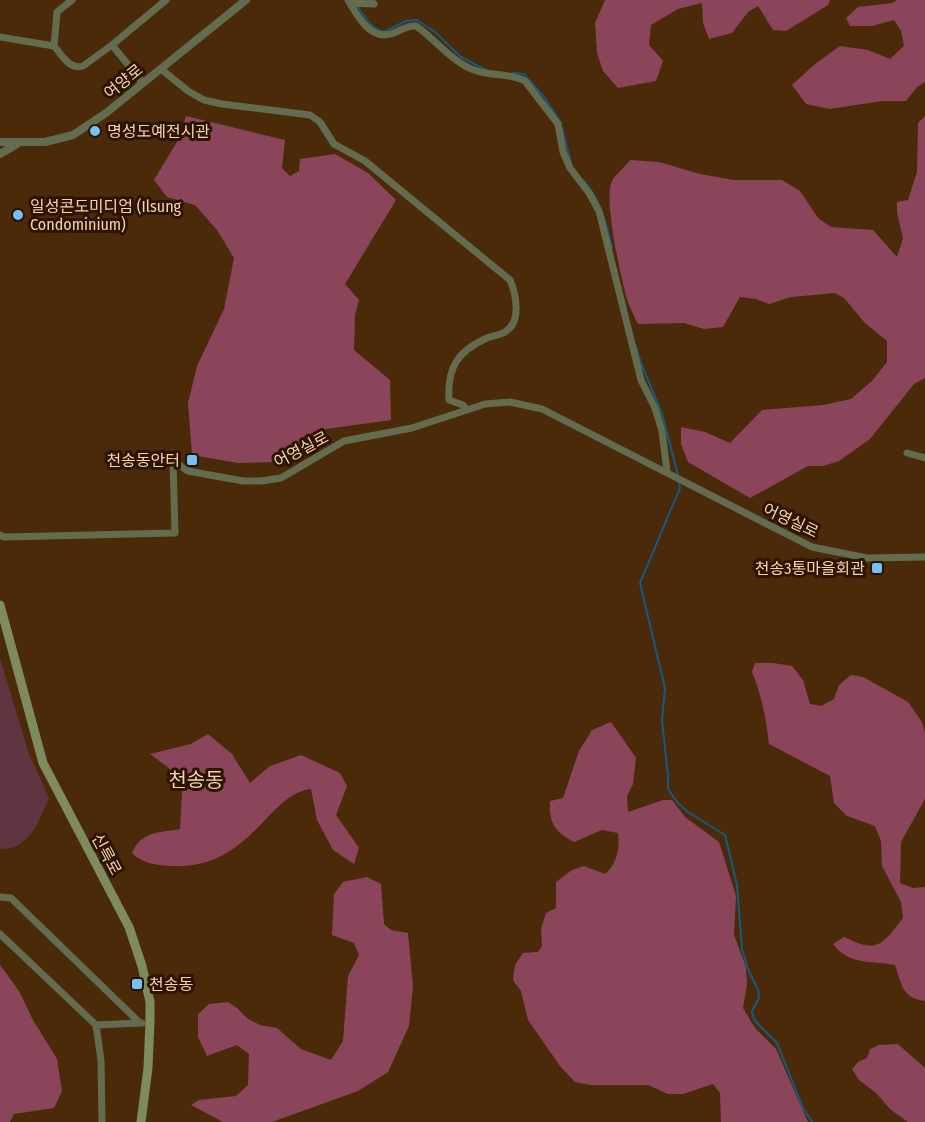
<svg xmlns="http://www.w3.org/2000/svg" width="925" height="1122" viewBox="0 0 925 1122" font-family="'Fira Sans Condensed','Noto Sans KR',sans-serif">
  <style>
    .green { fill: #603441 }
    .forest { fill: #8b455b }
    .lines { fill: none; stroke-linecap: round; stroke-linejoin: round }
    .stream { stroke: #115b87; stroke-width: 2 }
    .minor { stroke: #636c4f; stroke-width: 7 }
    .tertiary { stroke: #636c4f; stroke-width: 8 }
    .secondary { stroke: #7e8b5d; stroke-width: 9 }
    .poi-dot { fill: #75c0f6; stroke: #2c1400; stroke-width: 2 }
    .labels { text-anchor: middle; stroke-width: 6; stroke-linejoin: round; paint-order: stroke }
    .street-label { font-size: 16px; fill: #f5d2b5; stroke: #2c1400 }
    .poi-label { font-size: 16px; fill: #f5d2b5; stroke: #2c1400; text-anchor: start }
    .quarter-label { font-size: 20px; fill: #f5d2b5; stroke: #2c1400 }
  </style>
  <rect width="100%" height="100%" fill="#4b2a09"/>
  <!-- green -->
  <path class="green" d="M0 658 29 754 49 798C39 820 30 850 0 849Z"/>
  <!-- forest -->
  <path class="forest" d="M605 0H830L828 5 786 31 773 30 758 6 748 12 732 33 709 39 703 23 702 3 678 9 651 25 649 45 663 61 656 81 618 88 603 71 597 53 595 23Z
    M897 0H925V82L917 87 906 101H882L830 109 806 104 792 85 815 64 840 46 868 50 890 59 904 46 901 31 894 20 872 26H850L846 18 858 7 892 3Z
    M186 116 285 140 282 168 290 176 299 171 300 159 335 154 368 173 396 200 345 284 359 300 355 315 354 350 390 380 391 420 326 429 275 462 238 463 192 455 188 403 197 366 224 309 234 258 217 230 195 205 167 197 154 180 180 137Z
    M925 116V378L914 384 870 439 839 461 823 466H808L750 498 688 462 681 444V427L705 432 730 443 762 410 823 405 851 399 872 381 887 362V341L865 323 844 298 835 293 791 297 769 304 756 299 740 297 723 327 704 329 684 323 638 324C634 316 630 308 627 299 621 278 603 198 612 181 615 175 626 166 630 160L659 162 700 174 734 180H782L800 191 818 218 831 227 873 230 897 257 903 238 897 213V202L908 200 917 172 918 123Z
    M755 663H773L792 666 803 680 810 704 821 706 834 699 839 685 851 675 863 677 908 702 922 722 925 733V799L901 842 900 883 913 888 925 887V1001C902 998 902 985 895 965 870 960 850 966 833 944L844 937C878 954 882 945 903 918L901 902 882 866 881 841 875 826 847 816 834 803 830 776 769 744C766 719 762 696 752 672Z
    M611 722 636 758 633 784 627 796 628 812 663 800H672L685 817 719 842 736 896 734 935 746 967 747 985 743 1008 755 1028 776 1049 808 1122H721L720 1093 713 1084 683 1094H668L648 1085H591L575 1082 560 1066 528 1020 521 991 513 980 515 965 523 953 538 952 542 946 541 929 546 913 556 908V882L572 870 584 866 605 874C617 864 620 849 618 833L602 830 574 842C554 831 549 823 550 801L563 798 579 751 592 730Z
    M208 734 232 754 250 783 270 766 301 755 340 773 347 786 336 815 359 848 354 864 333 850 317 820 311 789C292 791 279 806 266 819 237 850 214 868 170 866 155 865 142 863 132 853 141 831 159 833 180 829L182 792 169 768 150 754 191 744Z
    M367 877 381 884 384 924 391 930 408 933 413 987 409 1026 388 1072 358 1091 272 1122H223L191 1105 199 1100 236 1096 248 1085 249 1054 237 1045 207 1056 198 1037V1014L209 1004 228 1002 237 1008 248 1019 260 1025 277 1028 301 1049 331 1060 343 1041 348 976 359 955 354 943 332 935 334 894 343 882Z
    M0 965 19 991 33 1020 57 1059 62 1091 54 1108 14 1114 10 1122H0Z
    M898 1044 925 1068V1122H908L890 1109 876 1093 859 1080 852 1069 858 1062 867 1058 870 1049 879 1045Z"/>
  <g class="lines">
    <!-- stream -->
    <path class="stream" d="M356 5 370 24 378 30 384 32 406 21 417 20 435 32 461 57 486 70
      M513 73 524 74 544 97 561 123
      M562 128 571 163
      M583 180C601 200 606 223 612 248
      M635 344 641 363 662 414 678 475
      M679 481 680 488 640 583 665 688 662 720 668 776V789L677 802 688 812 725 835 737 885 742 949 748 969 758 990 759 998 752 1011 753 1017 756 1022 777 1043 803 1108 812 1122"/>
    <!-- minor -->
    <path class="minor" d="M348 0C358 17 371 42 394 33 402 30 407 25 416 26 434 38 447 57 467 67 485 77 509 72 525 81L558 124 563 152 570 168 589 193 599 211 641 380 655 408 662 431 667 472
      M350 3 374 4 370 0
      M0 37 54 46C62 55 69 70 83 66L112 45 166 0
      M112 45 143 83
      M54 46 57 12 72 0
      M161 69 188 91 204 100 222 104 310 115 320 122 334 144 365 161 510 280C516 294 522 322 505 332 500 335 493 336 487 338 458 351 447 367 449 400L463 405 467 410
      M907 453 925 458
      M0 535 4 537 175 533 173 461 188 471 243 481H261L281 478 344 441 412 428 485 404 510 402 542 409 812 547 867 558 925 557
      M0 897 11 898 140 1023
      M0 934 96 1025 101 1060 102 1122
      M96 1025 142 1023"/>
    <!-- tertiary -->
    <path class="tertiary" d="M0 142H45L73 135 106 113 246 0
      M0 154 17 144"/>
    <!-- secondary -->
    <path class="secondary" d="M0 605 43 763 129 927 142 966 150 1002V1021L148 1068 141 1122"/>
  </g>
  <!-- markers -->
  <g class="poi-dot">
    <circle cx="95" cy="131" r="6"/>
    <circle cx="18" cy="215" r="6"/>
    <rect x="186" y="454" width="12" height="12" rx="3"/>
    <rect x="871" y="562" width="12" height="12" rx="3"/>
    <rect x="131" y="978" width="12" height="12" rx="3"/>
  </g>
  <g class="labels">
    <!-- street labels -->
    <g class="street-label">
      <text transform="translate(123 81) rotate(-39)" y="6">여양로</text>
      <text transform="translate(301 449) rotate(-28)" y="6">어영실로</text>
      <text transform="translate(791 520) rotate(25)" y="6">어영실로</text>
      <text transform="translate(107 854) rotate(62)" y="6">신륵로</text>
    </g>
    <!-- poi labels -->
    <g class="poi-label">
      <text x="107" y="137">명성도예전시관</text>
      <text x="30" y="212">일성콘도미디엄 (Ilsung<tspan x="30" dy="18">Condominium)</tspan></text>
      <text x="180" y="466" text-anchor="end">천송동안터</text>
      <text x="865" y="574" text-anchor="end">천송3통마을회관</text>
      <text x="149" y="990">천송동</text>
    </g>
    <!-- quarter labels -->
    <g class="quarter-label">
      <text x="196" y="787">천송동</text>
    </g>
  </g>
</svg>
